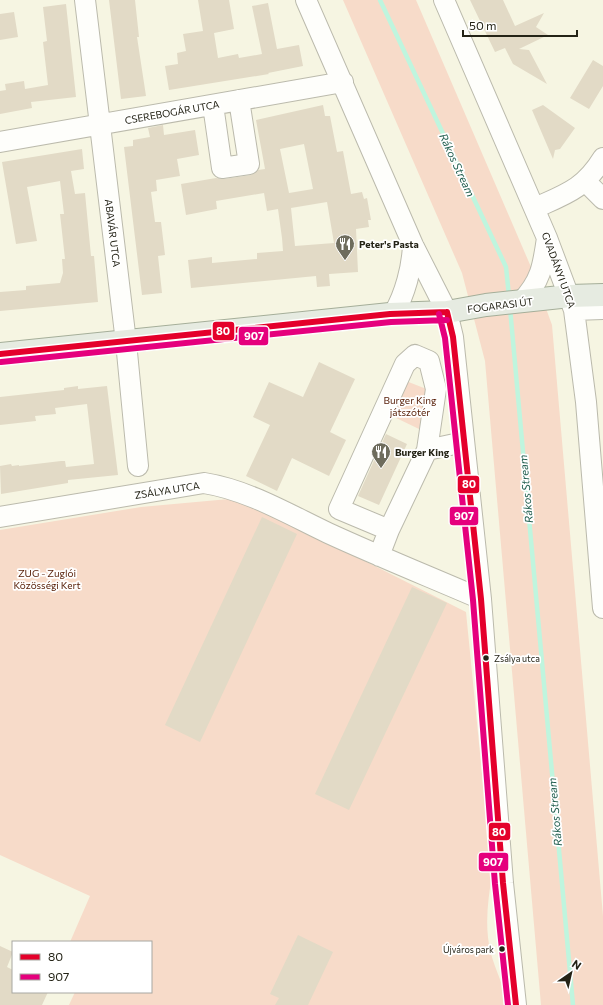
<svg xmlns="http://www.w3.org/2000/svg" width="603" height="1005" viewBox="0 0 603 1005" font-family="Commissioner,sans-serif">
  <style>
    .green { fill: #f7dbc9 }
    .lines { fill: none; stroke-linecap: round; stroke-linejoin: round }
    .stream { stroke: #bff5de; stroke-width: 4.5 }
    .building { fill: #e2dac6; fill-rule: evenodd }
    .minor-casing { stroke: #bbbaac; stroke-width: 22 }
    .major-casing { stroke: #a5ae99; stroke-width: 24 }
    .minor { stroke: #fefefb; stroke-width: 20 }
    .major { stroke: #e6ebe1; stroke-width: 22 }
    .bus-1-casing { stroke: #fff; stroke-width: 9 }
    .bus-2-casing { stroke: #fff; stroke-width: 9 }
    .bus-1 { stroke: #e4002b; stroke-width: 6 }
    .bus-2 { stroke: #e5007d; stroke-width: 6 }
    .bus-dot { fill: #242316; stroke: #fff; stroke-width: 1.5 }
    .labels { text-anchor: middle; stroke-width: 3.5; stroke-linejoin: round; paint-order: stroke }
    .bus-label { font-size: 9px; fill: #242316; stroke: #fff; text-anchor: start }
    .street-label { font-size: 10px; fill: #242316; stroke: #fff }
    .poi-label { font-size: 10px; font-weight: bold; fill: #242316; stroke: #fff; text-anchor: start }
    .park-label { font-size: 10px; fill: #551c04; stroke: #fff }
    .water-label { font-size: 11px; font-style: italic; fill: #205e4e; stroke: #fff }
    .line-badge { stroke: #fff; stroke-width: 1.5 }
    .badge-label { font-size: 11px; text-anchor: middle; font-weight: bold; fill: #fff }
  </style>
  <rect width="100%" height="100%" fill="#f6f5e2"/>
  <!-- green -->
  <path class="green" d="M343 0H416L531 267 552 325 603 916V1005H541L485 361 462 273Z
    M406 381 429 390 419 429 390 415Z
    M240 498 466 612 492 874C488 901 484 926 491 954 496 972 505 987 506 1005H69L75 992H151V942H70L90 896 0 855V530L141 507Z"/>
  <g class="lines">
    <!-- stream -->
    <path class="stream" d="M380 0 506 267 509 296
      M510 308 573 1005"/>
  </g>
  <!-- building -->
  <path class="building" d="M109 0H135L139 37H137L146 96 121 99Z
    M198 0H229L234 29 214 33 218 58 238 54 239 58 262 54 252 6 268 3 277 49 299 45 303 66 268 73 269 74 169 90 165 66 178 64 177 53 186 51 183 34 203 31Z
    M470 0H503L515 26 544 13 536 27 548 35 519 49 529 50 547 84 513 64 505 48 495 52Z
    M66 4 76 97 31 102 32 108 0 114V91L6 90 5 84 24 81 25 89 48 85 43 42 47 41 43 7Z
    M14 12 18 37 0 40V14Z
    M593 60 603 66V86L589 109 570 98Z
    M323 105 325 116H330L337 152 343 151 351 194 362 192 364 199 367 198 371 220H368L369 227 356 229 358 272 329 274 330 286 317 287 316 276 191 288 188 260 212 257V263L257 259V253L283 251 282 238 278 209 267 211 264 193 216 201 217 209 186 215 181 184 216 178 224 179 251 175 258 170 265 169 256 120ZM304 144 313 189 289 193 280 149ZM327 202 334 243 295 246 291 208Z
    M543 105 575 128 560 149 555 150 553 159 532 110Z
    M163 125 164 135 195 130 199 155 177 159 180 176 156 180 157 191 151 192 155 222H161L165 255 158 256 162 293 142 295 124 147 133 146V140L150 137 148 128Z
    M82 149 84 169 71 171 75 194 85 193 91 256H94L98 302 0 311V292L26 290V286L60 283 63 273 62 259H65L60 214H64L60 181 27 187 37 241 16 244 2 162Z
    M319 362 355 379 330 432 346 440 329 476 292 458 277 491 246 476 270 425 253 417 269 382 303 397Z
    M78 386V389L107 386 118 475 68 480V483L1 494 0 466 11 464 12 466 19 465V466L61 461H65L66 467 94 464 87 404 55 408 56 414 35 416 36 421 0 425V397L64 390V388Z
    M386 434 407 444 379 505 358 496Z
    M262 517 297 534 200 742 165 725Z
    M412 587 447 603 349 810 315 794Z
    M298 935 333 952 308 1005H275L279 998 270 994Z
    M0 946 13 952 7 967 13 970V992H48L42 1005H0Z"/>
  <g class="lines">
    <!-- minor casing -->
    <g class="minor-casing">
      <path id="minor" d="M85 0 126 342 138 466
        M306 0 413 245 447 312 453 337 481 599 503 883 516 1005
        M444 0 547 238 574 310 586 402 603 608
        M213 105 222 168 249 164 239 100
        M0 142 343 82
        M585 181 603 199
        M535 208C566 194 584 189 603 158
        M521 302C541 281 543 266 547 238
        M574 310 603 309
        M394 313C405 294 412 268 413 245
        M427 450 464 442
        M0 517 204 483C248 490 288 514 328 533 378 556 430 577 481 599
        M379 556 389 530 427 450 436 389 429 361 415 355 405 364 339 509 389 530"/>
    </g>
    <!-- major casing -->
    <g class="major-casing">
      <path id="major" d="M0 354 390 314 447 312 486 305 570 296 603 295"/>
    </g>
    <!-- minor -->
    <use href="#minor" class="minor"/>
    <!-- major -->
    <use href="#major" class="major"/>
    <!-- bus-1 casing -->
    <g class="bus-1-casing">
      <path id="bus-1" d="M447 312 453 337 481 599 503 883 516 1005
        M0 354 390 314 447 312"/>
    </g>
    <!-- bus-2 casing -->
    <g class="bus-2-casing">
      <path id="bus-2" d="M439 314 445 338 473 600 495 884 508 1005
        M1 362 391 322 447 320"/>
    </g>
    <!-- bus-1 -->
    <use href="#bus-1" class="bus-1"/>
    <!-- bus-2 -->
    <use href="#bus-2" class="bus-2"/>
  </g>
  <!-- icons -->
  <defs>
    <g id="restaurant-pin" transform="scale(1)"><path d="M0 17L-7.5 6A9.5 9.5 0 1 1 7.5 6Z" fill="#6e6c5d" stroke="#fff"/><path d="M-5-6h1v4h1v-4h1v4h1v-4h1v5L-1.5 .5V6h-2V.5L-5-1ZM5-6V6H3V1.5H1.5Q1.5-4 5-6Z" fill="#fff"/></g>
  </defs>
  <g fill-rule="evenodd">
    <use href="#restaurant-pin" x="345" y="244"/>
    <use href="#restaurant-pin" x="381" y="452"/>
  </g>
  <!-- markers -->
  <g class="bus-dot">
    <circle cx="486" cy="658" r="3.5"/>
    <circle cx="502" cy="949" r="3.5"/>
  </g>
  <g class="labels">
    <!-- bus labels -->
    <g class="bus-label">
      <text x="494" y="662">Zsálya utca</text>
      <text x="494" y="953" text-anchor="end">Újváros park</text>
    </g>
    <!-- street labels -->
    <g class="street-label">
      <text transform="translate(172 112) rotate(-10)" y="4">CSEREBOGÁR UTCA</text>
      <text transform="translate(113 233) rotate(83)" y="4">ABAVÁR UTCA</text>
      <text transform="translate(559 270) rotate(70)" y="4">GVADÁNYI UTCA</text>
      <text transform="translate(500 305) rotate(-7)" y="4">FOGARASI ÚT</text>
      <text transform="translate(167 490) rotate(-9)" y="4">ZSÁLYA UTCA</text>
    </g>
    <!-- poi labels -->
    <g class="poi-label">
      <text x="359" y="248">Peter's Pasta</text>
      <text x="395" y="456">Burger King</text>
    </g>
    <!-- park labels -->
    <g class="park-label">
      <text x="410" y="404">Burger King<tspan x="410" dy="12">játszótér</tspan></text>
      <text x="47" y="577">ZUG - Zuglói<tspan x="47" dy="12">Közösségi Kert</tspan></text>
    </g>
    <!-- water labels -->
    <g class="water-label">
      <text transform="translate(457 165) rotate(65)" y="4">Rákos Stream</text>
      <text transform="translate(526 489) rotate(-95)" y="4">Rákos Stream</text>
      <text transform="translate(555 812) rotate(-95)" y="4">Rákos Stream</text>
    </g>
  </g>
  <g class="line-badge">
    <rect x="212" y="321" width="23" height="20" rx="4" fill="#e4002b"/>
    <rect x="238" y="326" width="31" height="20" rx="4" fill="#e5007d"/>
    <rect x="457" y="475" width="23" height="19" rx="4" fill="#e4002b"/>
    <rect x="449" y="506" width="30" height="20" rx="4" fill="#e5007d"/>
    <rect x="488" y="822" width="23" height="19" rx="4" fill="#e4002b"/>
    <rect x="478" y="852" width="31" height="20" rx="4" fill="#e5007d"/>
  </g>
  <g class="badge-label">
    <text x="223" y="335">80</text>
    <text x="254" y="340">907</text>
    <text x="469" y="488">80</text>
    <text x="464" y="520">907</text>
    <text x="499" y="836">80</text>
    <text x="493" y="866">907</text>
  </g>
  <!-- legend -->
  <rect x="12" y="941" width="140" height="52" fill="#ffffff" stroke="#a7a7a2"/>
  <rect x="20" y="954" width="20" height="6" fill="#e4002b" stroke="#a7a7a2"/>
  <text x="48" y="961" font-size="12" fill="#242316">80</text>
  <rect x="20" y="974" width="20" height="6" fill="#e5007d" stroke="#a7a7a2"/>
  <text x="48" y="981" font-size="12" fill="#242316">907</text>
  <!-- north arrow -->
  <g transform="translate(571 973) rotate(34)" stroke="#ffffff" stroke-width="3" paint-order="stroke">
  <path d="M0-3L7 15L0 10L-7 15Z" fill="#242316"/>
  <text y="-6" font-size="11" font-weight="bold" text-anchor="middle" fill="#242316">N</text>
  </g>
  <!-- scale -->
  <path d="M463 30v6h114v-6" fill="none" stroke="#242316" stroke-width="2"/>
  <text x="469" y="30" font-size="12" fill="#242316" stroke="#ffffff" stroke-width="3" paint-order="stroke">50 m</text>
</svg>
